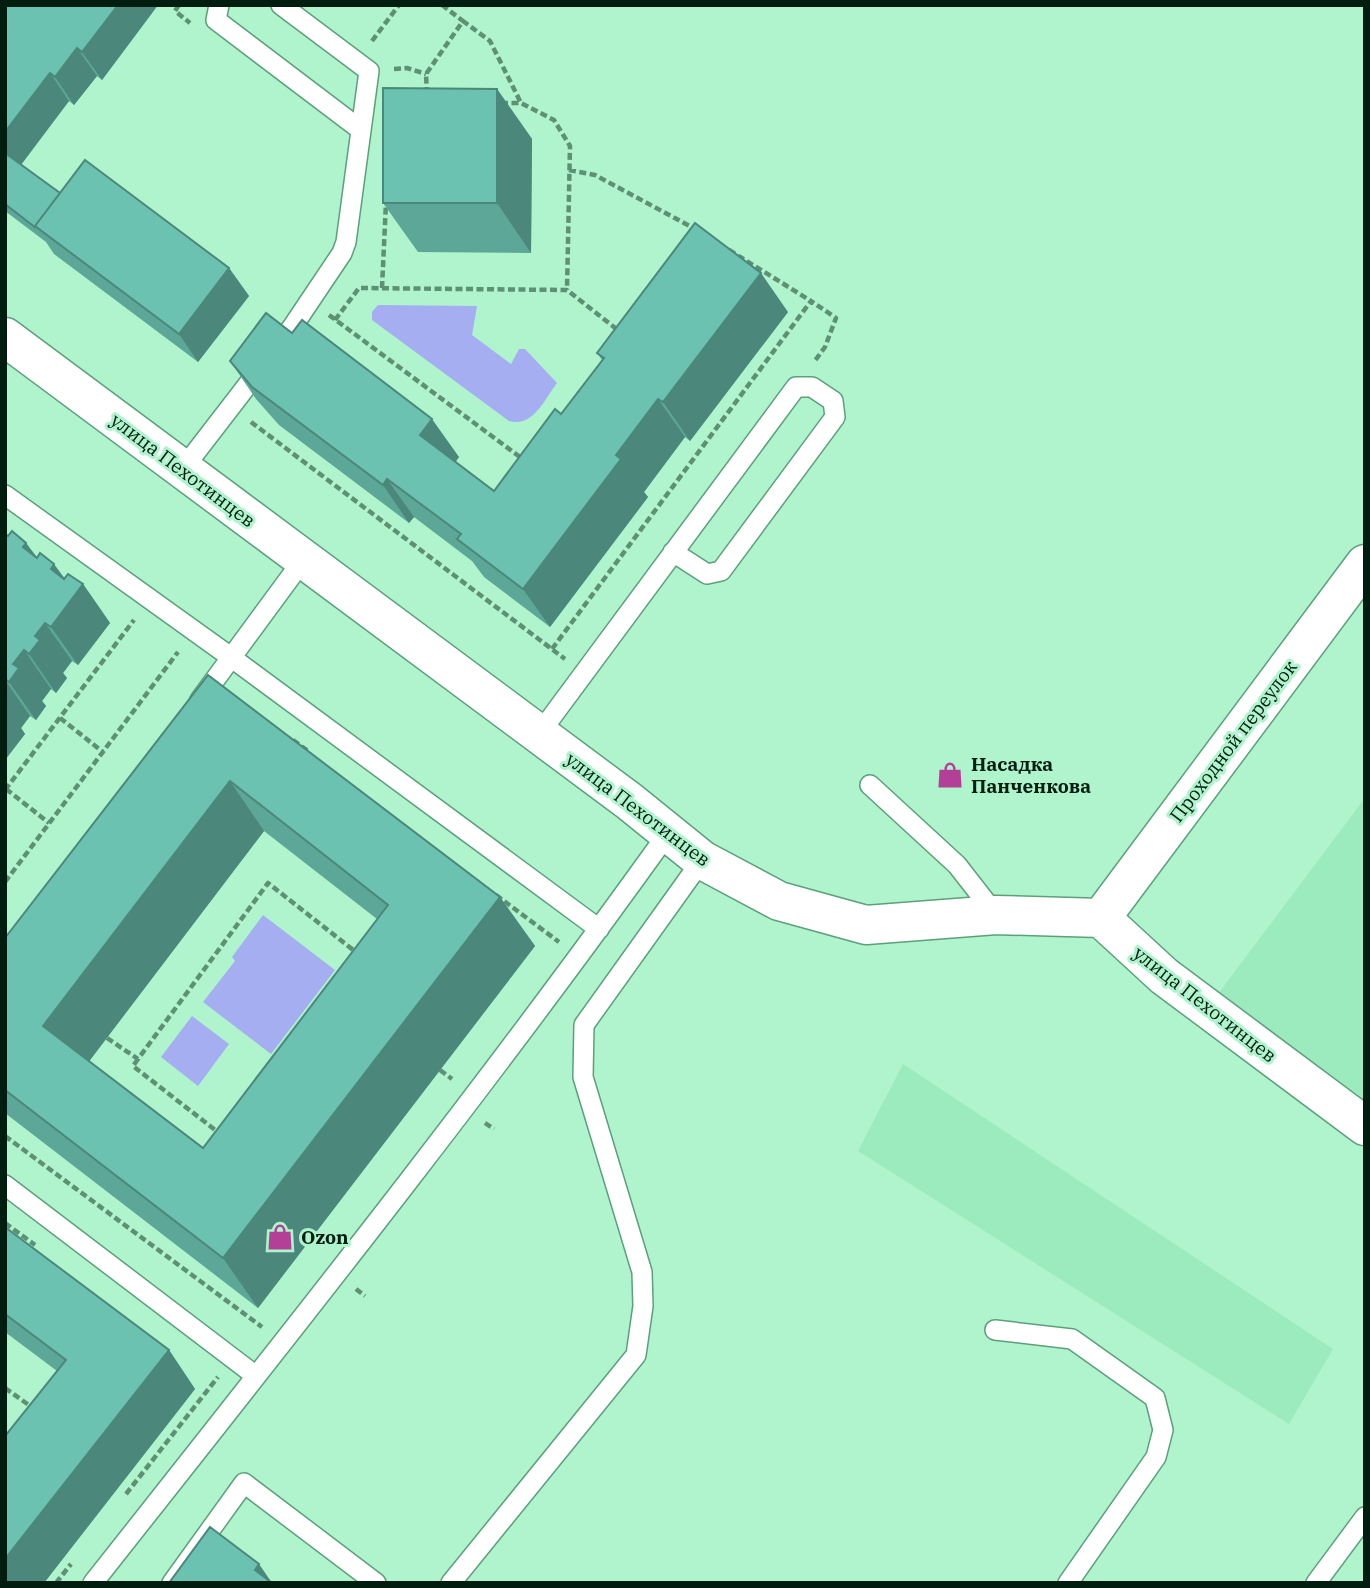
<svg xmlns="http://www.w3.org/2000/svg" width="1370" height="1588" viewBox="0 0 1370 1588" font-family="'IBM Plex Serif',serif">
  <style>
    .built { fill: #9cebbe }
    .green { fill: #a5aef1 }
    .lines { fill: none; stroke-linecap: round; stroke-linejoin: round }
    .lane-casing { stroke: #5ca07b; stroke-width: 22 }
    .street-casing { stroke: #5ca07b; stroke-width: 41 }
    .path { stroke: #5e9074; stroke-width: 4.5; stroke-dasharray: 7 3.5; stroke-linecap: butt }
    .lane { stroke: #fff; stroke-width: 19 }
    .street { stroke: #fff; stroke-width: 38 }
    .wall { fill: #5ca797; fill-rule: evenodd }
    .shaded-wall { fill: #4b887b }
    .building { fill: #6bc2b0; stroke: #4b887b; stroke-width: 2; fill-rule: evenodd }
    .labels { text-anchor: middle; stroke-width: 6; stroke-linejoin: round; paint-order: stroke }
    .street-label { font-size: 19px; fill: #011d0f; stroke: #aff4cc }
    .poi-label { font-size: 19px; font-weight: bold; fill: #011d0f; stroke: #aff4cc; text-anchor: start }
  </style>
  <rect width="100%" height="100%" fill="#aff4cc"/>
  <!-- built -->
  <path class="built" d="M1365 798V1103L1218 994Z
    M903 1064 1333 1349 1289 1424 858 1151Z"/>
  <!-- green -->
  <path class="green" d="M378 305 477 306 472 335 511 364 519 349H525L557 383C544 400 533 428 509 421L372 320V312Z
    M263 915 335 970 271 1054 203 1002 235 961 232 957Z
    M192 1016 229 1044 198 1086 161 1057Z"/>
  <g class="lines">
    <!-- lane casing -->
    <g class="lane-casing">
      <path id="lane" d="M219 5 216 20 361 130
        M182 470 293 326 342 253 346 242 369 71 281 5
        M5 495 232 658 599 929
        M200 700 303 560
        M539 734 796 387H812L833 401 835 417 721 571 707 574 673 552
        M870 785 957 865 996 915
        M5 1185 256 1376
        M995 1330 1072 1339 1155 1398 1163 1430 1156 1457 1068 1583
        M93 1583C288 1336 485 1089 668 833
        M172 1583 244 1483 376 1583
        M451 1583 636 1355 643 1306 642 1272 583 1077 584 1025 702 860
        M1316 1583 1365 1517"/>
    </g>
    <!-- street casing -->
    <g class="street-casing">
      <path id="street" d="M5 337 629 801 702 860 779 901 866 925 996 915 1101 918 1164 976 1365 1126
        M1101 918 1365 564"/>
    </g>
    <!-- path -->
    <path class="path" d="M179 5 175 11 190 23
      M442 5 463 21
      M372 41 399 5
      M394 69 407 68 426 74
      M427 94 426 74 463 21 490 41 521 103
      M501 103H521L554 120 570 146 567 290
      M569 170 595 175 697 230
      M729 250 811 301
      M382 288 386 202
      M329 315 524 460
      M335 320 359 288 567 290 619 331
      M251 422 565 659
      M552 649 811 301 836 318 825 347 814 362
      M60 718 103 752
      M293 740 308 751
      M6 789 49 823
      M5 790 134 620
      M5 882 178 652
      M496 895 559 942
      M107 1038 138 1059 268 883 357 953
      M138 1059 133 1066 219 1133
      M440 1070 452 1079
      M485 1123 494 1129
      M5 1136 262 1327
      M5 1223 35 1245
      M356 1289 365 1296
      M5 1388 33 1408
      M126 1494 218 1377
      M56 1583 71 1564"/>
    <!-- lane -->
    <use href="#lane" class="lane"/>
    <!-- street -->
    <use href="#street" class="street"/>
  </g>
  <!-- wall -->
  <path class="wall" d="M5 5H158L102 80 97 76 74 105 69 101 21 164 60 193 229 268 249 296 198 362 54 254 46 242 5 211Z
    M497 89 532 139 531 253 418 252 383 203Z
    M788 312 690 441 685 437 644 492 648 497 550 627 484 577 472 561 414 517 409 523 279 425 256 399 230 361 459 457 455 462 494 491 561 414 602 360 597 353Z
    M5 534 26 543 37 557 65 578 83 584 110 623 78 665 72 661 63 673 67 678 56 693 51 689 42 701 46 706 36 720 30 716 21 728 25 734 5 760Z
    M208 675 500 897 535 946 258 1308 5 1113V938ZM264 831 377 919 203 1148 89 1061Z
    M5 1227 169 1350 195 1389 44 1583H5L57 1371 5 1332Z"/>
  <!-- shaded-wall -->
  <path class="shaded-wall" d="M118 5H158L102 80 82 52Z
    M77 48 97 76 74 105 55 77Z
    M50 73 69 101 18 169 5 151V132Z
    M497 89 532 139 531 253 497 203Z
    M229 268 249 296 198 362 179 334Z
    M761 273 788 312 690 441 663 402Z
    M658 399 685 437 644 492 648 497 550 627 523 589 616 455Z
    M432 419 459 457 447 474 420 435Z
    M387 479 414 517 409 523 383 485Z
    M26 543 53 581 23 547Z
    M54 564 76 594 83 584 110 623 78 665 51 627V569Z
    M45 623 72 661 63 673 67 678 56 693 29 654 35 636Z
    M24 650 51 689 42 701 46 706 36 720 9 682 13 664Z
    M5 680 30 716 21 728 25 734 5 760Z
    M230 781 264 831 78 1076 43 1026Z
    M500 897 535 946 258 1308 223 1258Z
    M169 1350 195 1389 44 1583H5V1559Z
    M259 1564 272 1583 255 1570Z"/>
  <!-- building -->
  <path class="building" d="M5 5H118L82 52 77 48 55 77 50 73 5 132Z
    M383 88 497 89V203H383Z
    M5 153 60 193 35 226 36 228 5 204Z
    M85 160 229 268 179 334 35 226Z
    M695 223 761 273 663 402 658 399 616 455 621 459 523 589 457 539 461 534 387 479 383 485 252 387 230 361 266 313 292 333 302 320 432 419 420 435 494 491 555 409 561 414 604 358 597 353Z
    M12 531 26 543 23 547 37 558 40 553 54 564 51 569 64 579 68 574 83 584 51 627 45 623 35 636 40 640 29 654 24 650 13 664 19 668 9 682 5 679V534L8 536Z
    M208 675 500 897 223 1258 5 1090V938ZM230 781 388 905 203 1148 43 1026Z
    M5 1227 169 1350 5 1559V1436L66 1360 5 1314Z
    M210 1527 259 1564 255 1570 272 1583H169Z"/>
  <!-- icons -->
  <defs>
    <g id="shop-bare" transform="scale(2.1)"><path d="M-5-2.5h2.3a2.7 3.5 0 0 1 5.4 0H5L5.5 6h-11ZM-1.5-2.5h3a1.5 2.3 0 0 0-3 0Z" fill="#b33f97" stroke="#aff4cc" stroke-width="2.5" paint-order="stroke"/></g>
  </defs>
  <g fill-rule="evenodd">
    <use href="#shop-bare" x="950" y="775"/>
    <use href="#shop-bare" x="280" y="1237"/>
  </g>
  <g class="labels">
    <!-- street labels -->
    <g class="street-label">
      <text transform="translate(183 470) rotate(37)" y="7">улица Пехотинцев</text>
      <text transform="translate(1233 741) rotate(-53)" y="7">Проходной переулок</text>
      <text transform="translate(638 809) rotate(37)" y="7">улица Пехотинцев</text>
      <text transform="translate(1205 1004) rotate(38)" y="7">улица Пехотинцев</text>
    </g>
    <!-- poi labels -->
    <g class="poi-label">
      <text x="971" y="771">Насадка<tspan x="971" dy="22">Панченкова</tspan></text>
      <text x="301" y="1244">Ozon</text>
    </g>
  </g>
  <!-- border -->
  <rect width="1370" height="1588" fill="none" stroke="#011d0f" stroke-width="14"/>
</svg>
